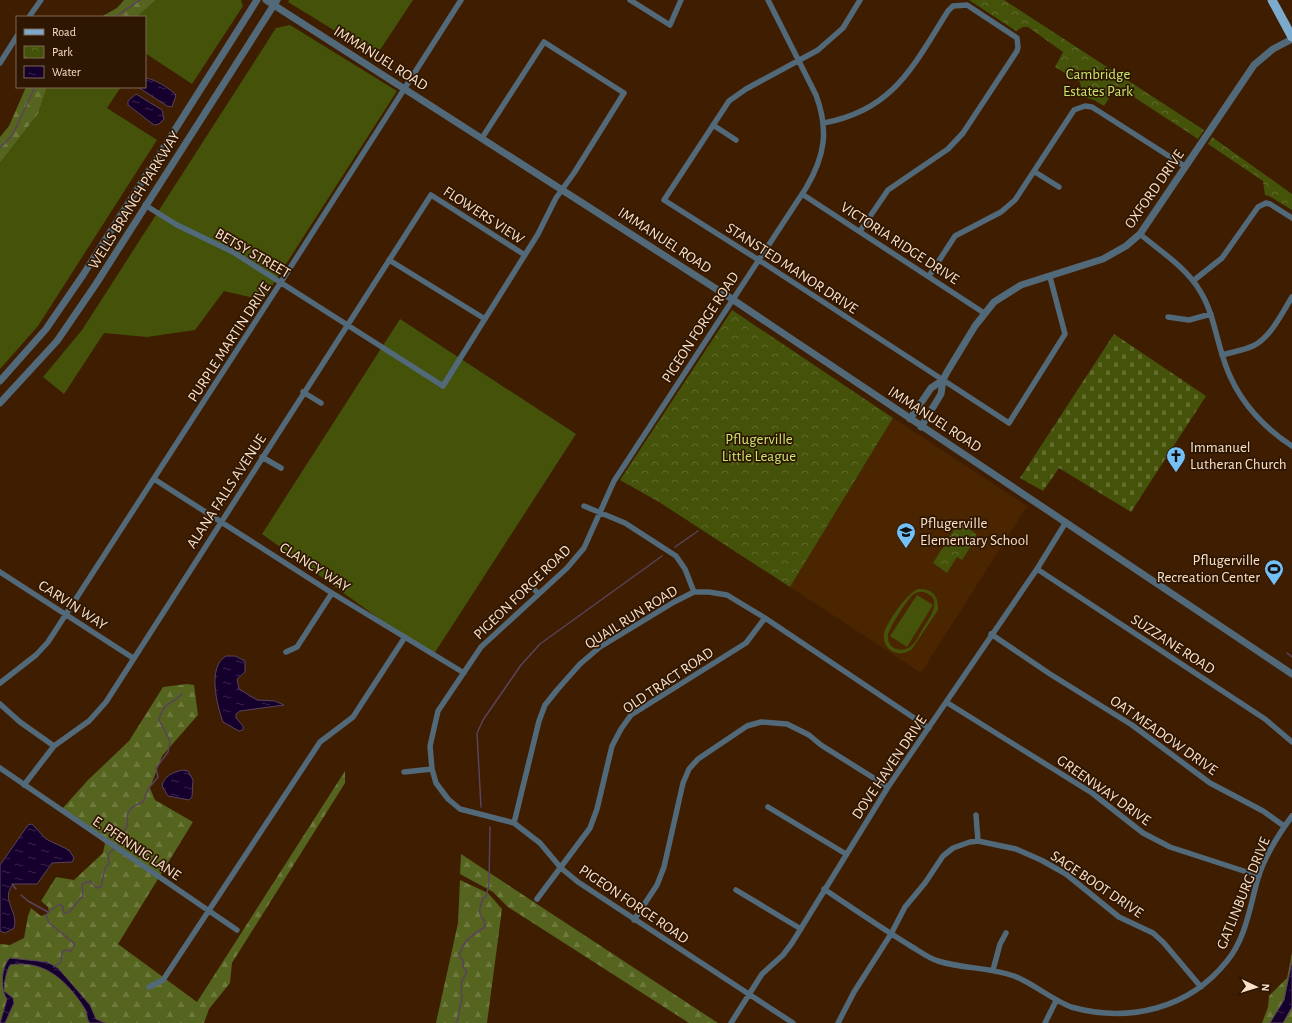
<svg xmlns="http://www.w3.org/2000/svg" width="1292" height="1023" viewBox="0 0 1292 1023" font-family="'Alegreya Sans',sans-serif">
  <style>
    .built { fill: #4a2500 }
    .grass { fill: #445309; fill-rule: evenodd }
    .forest { fill: url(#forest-firs) }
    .cemetery { fill: url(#cemetery-stones) }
    .park { fill: url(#park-crowns) }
    .water { fill: url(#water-ripples); stroke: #5a435c }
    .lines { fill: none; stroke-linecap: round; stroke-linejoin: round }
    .stream { stroke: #5a435c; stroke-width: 1.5 }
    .minor { stroke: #526979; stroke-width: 5.5 }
    .tertiary { stroke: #526979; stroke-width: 7 }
    .primary { stroke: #7baacd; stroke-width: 9 }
    .labels { text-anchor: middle; stroke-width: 3.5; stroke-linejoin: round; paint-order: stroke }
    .street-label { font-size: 15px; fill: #fadfc9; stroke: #2e1702 }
    .park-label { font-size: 15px; fill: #c9e66f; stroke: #2e1702 }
    .poi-label { font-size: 15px; fill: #fadfc9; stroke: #2e1702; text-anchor: start }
  </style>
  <defs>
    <pattern id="forest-firs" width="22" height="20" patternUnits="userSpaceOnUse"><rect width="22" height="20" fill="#55641e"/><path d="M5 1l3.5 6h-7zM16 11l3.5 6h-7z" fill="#6e7a3d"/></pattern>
    <pattern id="cemetery-stones" width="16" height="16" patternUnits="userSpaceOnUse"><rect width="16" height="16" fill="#445309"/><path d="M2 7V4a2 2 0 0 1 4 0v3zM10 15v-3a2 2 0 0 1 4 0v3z" fill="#606b2c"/></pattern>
    <pattern id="park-crowns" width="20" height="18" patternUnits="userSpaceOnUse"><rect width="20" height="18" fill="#445309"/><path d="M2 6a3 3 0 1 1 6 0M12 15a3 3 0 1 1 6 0" fill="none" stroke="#606b2c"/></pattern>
    <pattern id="water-ripples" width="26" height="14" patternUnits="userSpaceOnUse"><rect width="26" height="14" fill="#15002d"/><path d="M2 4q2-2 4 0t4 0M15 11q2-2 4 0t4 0" fill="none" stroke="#38254a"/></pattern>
  </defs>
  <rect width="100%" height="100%" fill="#3e1d00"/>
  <!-- built -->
  <path class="built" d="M893 418 1027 506 921 673 790 587Z"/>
  <!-- grass -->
  <path class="grass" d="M156 0H241L243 6 192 84 145 53V17H137Z
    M289 0H413L376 56 288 2Z
    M290 25 397 91 263 300 224 291 195 330 147 337 104 333 64 394 43 377 82 330 276 28Z
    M47 87H121L107 108 157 140 38 326 0 369V163L38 114Z
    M400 319 576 434 432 657 262 534Z
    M918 589C932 588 939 596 938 610L912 649C906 653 901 655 894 652 887 649 883 642 884 634 886 623 907 593 918 589ZM923 592C944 597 931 616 923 628 919 635 915 646 906 649 903 650 898 650 894 648 890 646 887 640 888 635 889 628 908 598 914 594 917 592 920 592 923 592Z
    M917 595 933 605 907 647 890 636Z"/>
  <!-- forest -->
  <path class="forest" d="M124 0H156L137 17H101L117 8Z
    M26 87H47L38 114 0 163V137L9 126Z
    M187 684 194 685 198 715 162 756 150 788 155 800 193 822 118 944 197 1002 345 771V783L232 963 230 983 209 1009 204 1023H0V944L10 945 24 938 28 916 31 908 41 916 49 913 48 907 41 901 56 877 74 880 103 853 105 843 62 809 88 780 129 741 163 687Z
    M461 854 718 1023H689L508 907 493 892 460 874Z
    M460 880 488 893 502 909 487 1023H436L458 923Z
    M1292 953V1023H1262L1268 1007 1269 996 1287 978Z"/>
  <!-- cemetery -->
  <path class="cemetery" d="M1114 334 1206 396 1131 512 1059 468 1043 491 1020 478Z"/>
  <!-- park -->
  <path class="park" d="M969 0H1004L1204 130 1198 139 1117 86 1104 106 1094 100 1083 97 1080 82 1055 67 1063 52 1028 27H1023L1016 31Z
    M1212 137 1292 194V210L1269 196 1265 195 1263 181 1208 144Z
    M732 310 893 418 790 587 659 502 620 480Z
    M959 522 975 533 977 537 962 560 957 557 947 573 933 563Z"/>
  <!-- water -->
  <path class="water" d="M145 78C155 79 169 88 176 95L172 107 167 106 138 87H145Z
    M136 94 162 110 164 119 159 124 154 125 128 105V101Z
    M226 656H235L245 661V672L237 679 239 689 257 700 275 701 284 705 240 711 236 714V718L243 726V730L239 731 223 722C217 705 207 667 226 656Z
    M183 770 188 771 193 780 192 797 189 800 168 796 162 786C164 776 173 772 183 770Z
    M32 824 46 839 69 850 74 858 72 862 52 863 37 884H13C0 901 19 911 14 928L5 933 0 931V865L28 825Z
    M10 958 47 962 58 968 90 1005 96 1019 105 1023H90C86 1019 88 1014 85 1009 68 982 45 959 10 965 6 972 4 983 4 991L13 998 14 1003 5 1023H0L7 999C0 990 1 966 10 958Z
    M1292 961V1007L1283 1023H1270L1284 1000Z"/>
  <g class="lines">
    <!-- stream -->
    <path class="stream" d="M115 17 140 0
      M0 148 13 134 35 87
      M675 547 698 531
      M1287 653 1292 657
      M481 807 477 733 483 720 521 665 540 644 662 556
      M118 846 122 833 127 827 128 812 134 806 143 802 148 789 158 777 156 768 168 752 170 741 159 720C165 699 170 707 182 694
      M12 884 16 889
      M21 895 28 901 48 912
      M54 967 61 962 62 952 66 950 71 951 75 944 49 923 46 915 51 910 60 904 63 907 64 913 69 912 83 896 82 884 90 881 97 888 101 887 105 868 109 864 108 854 115 848
      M457 1023 462 997 461 983 467 972 463 967V960L459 956C463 941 472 935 485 927L484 920C477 912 480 908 483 898L486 897 489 884 490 827"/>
    <!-- minor -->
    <path class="minor" d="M630 0 670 25 681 0
      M768 0 816 95C829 130 825 156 806 188L614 481 584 548 567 568 481 647 438 711 430 746 432 769 436 783 448 799 460 809 514 823 540 843 561 868 578 882 793 1023
      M860 0 843 28 818 50 746 89 729 101 664 200 765 264 1009 423 1065 334 1050 277
      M29 17 41 0
      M0 63 17 36
      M824 123C894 110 913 66 948 11L953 6 967 5 1017 38 1018 47 1017 51 963 133 948 149 888 190 860 231
      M713 125 736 140
      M1035 172 1059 187
      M802 194 984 313
      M145 205 177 225 233 252 443 386 538 234 556 198 574 173 624 93 544 42 482 138
      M1140 234C1160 251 1187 268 1200 291 1212 310 1215 332 1222 354 1233 394 1257 423 1292 446
      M389 260 485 319
      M929 276 955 236 1001 212 1015 200 1074 110 1085 106 1092 107 1186 167
      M1193 281 1222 258 1258 207 1266 203 1270 204 1292 218
      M1168 317 1189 320 1211 314
      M1222 355C1233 352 1245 350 1255 345 1272 335 1282 313 1292 297
      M303 392 321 403
      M262 457 281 468
      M154 479 332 593 464 673
      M584 506 625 523 676 556 685 569 694 592
      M1037 569 1265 719 1292 742
      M0 572 133 658
      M530 586 538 593
      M991 634 1050 674 1132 725 1210 783 1263 811 1284 826
      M286 652 297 647 332 593
      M0 683 36 655 48 642 281 282 461 0
      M946 702 1092 793 1143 833 1170 847 1259 876
      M0 704 20 722 54 746
      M0 768 237 930
      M404 772 432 769
      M24 785 54 746 89 721 106 702 431 195 525 255
      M768 807 846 854
      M976 815 978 841
      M514 823 539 721 545 705 557 690 580 664 600 647 674 602 694 592H709L727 595 765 618 929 728
      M824 889C852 908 880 927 909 945 918 950 928 958 938 961 963 969 989 967 1014 976 1034 984 1051 999 1071 1007 1129 1023 1189 1009 1227 961 1246 938 1250 906 1258 878 1265 856 1278 835 1292 816
      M736 890 801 929
      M537 899 590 828 597 809 612 746 621 729 631 715 746 643 765 618
      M634 920 657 885 664 867 683 783 689 769 698 759 747 726 761 722 787 724 809 735 821 745 888 787
      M993 970 1000 944 1006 933
      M149 987 163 980 320 742 353 717 405 637
      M731 1023 762 974 783 955 792 943 888 787 1037 569 1066 522
      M838 1023 854 992 891 934 905 907 925 883 943 856 953 848 970 842 978 841 1016 849 1041 860 1066 874 1119 917 1153 933 1163 942 1201 987
      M1045 1023 1056 1001"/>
    <!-- tertiary -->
    <path class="tertiary" d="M266 0 732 299 1292 674
      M0 381 46 329 83 275 257 0
      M0 403 57 341 96 284 277 0
      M910 419 931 388 943 380
      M921 427 941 394 943 380 947 372 975 326 994 302 1021 285 1103 259 1126 246 1140 234 1254 65 1273 49 1292 39"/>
    <!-- primary -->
    <path class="primary" d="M1272 0 1292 37"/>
  </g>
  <!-- icons -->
  <defs>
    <g id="church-pin" transform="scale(1)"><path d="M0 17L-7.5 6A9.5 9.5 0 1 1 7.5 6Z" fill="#74c0f6" stroke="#2e1702"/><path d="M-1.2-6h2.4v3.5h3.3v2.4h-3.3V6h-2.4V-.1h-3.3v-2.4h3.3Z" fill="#111"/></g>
    <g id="school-pin" transform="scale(1)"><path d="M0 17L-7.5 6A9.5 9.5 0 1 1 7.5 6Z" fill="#74c0f6" stroke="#2e1702"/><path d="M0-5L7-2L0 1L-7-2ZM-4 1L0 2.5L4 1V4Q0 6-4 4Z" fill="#111"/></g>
    <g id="stadium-pin" transform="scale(1)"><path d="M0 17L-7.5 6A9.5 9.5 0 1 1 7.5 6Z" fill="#74c0f6" stroke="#2e1702"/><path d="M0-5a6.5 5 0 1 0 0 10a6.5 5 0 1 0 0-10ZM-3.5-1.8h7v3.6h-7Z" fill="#111"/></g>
  </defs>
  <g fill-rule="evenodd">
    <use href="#church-pin" x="1176" y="456"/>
    <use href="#school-pin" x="906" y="532"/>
    <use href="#stadium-pin" x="1274" y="569"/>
  </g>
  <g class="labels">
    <!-- street labels -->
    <g class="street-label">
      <text transform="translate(381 58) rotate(32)" y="5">IMMANUEL ROAD</text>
      <text transform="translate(1154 189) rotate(-55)" y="5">OXFORD DRIVE</text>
      <text transform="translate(134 200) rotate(-58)" y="5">WELLS BRANCH PARKWAY</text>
      <text transform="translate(484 215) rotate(33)" y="5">FLOWERS VIEW</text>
      <text transform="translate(665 240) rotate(33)" y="5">IMMANUEL ROAD</text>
      <text transform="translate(900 243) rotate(33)" y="5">VICTORIA RIDGE DRIVE</text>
      <text transform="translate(253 253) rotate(30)" y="5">BETSY STREET</text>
      <text transform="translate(792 268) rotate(33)" y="5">STANSTED MANOR DRIVE</text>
      <text transform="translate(700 327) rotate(-57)" y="5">PIGEON FORGE ROAD</text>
      <text transform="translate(229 342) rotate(-57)" y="5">PURPLE MARTIN DRIVE</text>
      <text transform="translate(935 419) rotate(33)" y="5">IMMANUEL ROAD</text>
      <text transform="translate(226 491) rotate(-57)" y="5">ALANA FALLS AVENUE</text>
      <text transform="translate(315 567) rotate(32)" y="5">CLANCY WAY</text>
      <text transform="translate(522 592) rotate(-44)" y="5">PIGEON FORGE ROAD</text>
      <text transform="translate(73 605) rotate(33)" y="5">CARVIN WAY</text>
      <text transform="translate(631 617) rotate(-32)" y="5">QUAIL RUN ROAD</text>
      <text transform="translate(1173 644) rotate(33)" y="5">SUZZANE ROAD</text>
      <text transform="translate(668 680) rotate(-34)" y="5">OLD TRACT ROAD</text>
      <text transform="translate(1164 735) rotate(35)" y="5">OAT MEADOW DRIVE</text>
      <text transform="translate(889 767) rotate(-56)" y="5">DOVE HAVEN DRIVE</text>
      <text transform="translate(1104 790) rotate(35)" y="5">GREENWAY DRIVE</text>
      <text transform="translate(137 848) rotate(34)" y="5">E. PFENNIG LANE</text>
      <text transform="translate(1097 884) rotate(34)" y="5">SAGE BOOT DRIVE</text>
      <text transform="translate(1243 893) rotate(-68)" y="5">GATLINBURG DRIVE</text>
      <text transform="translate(634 904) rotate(34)" y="5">PIGEON FORGE ROAD</text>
    </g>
    <!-- park labels -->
    <g class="park-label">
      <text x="1098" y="79">Cambridge<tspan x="1098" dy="17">Estates Park</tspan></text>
      <text x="759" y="444">Pflugerville<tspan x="759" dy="17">Little League</tspan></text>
    </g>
    <!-- poi labels -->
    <g class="poi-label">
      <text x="1190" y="452">Immanuel<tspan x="1190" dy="17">Lutheran Church</tspan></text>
      <text x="920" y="528">Pflugerville<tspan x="920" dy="17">Elementary School</tspan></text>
      <text x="1260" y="565" text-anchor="end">Pflugerville<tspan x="1260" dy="17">Recreation Center</tspan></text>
    </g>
  </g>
  <!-- legend -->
  <rect x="16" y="16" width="130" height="72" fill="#2e1702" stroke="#806752"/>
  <rect x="24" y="29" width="20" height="6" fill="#7baacd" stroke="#806752"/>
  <text x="52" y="36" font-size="12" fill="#fadfc9">Road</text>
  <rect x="24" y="46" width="20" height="12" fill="url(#park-crowns)" stroke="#806752"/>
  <text x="52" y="56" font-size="12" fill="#fadfc9">Park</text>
  <rect x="24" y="66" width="20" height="12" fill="url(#water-ripples)" stroke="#806752"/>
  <text x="52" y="76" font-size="12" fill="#fadfc9">Water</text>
  <!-- north arrow -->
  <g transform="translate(1256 987) rotate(94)" stroke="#2e1702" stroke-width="3" paint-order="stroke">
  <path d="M0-3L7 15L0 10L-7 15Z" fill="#fadfc9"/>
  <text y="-6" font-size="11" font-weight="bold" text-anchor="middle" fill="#fadfc9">N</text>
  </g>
</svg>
